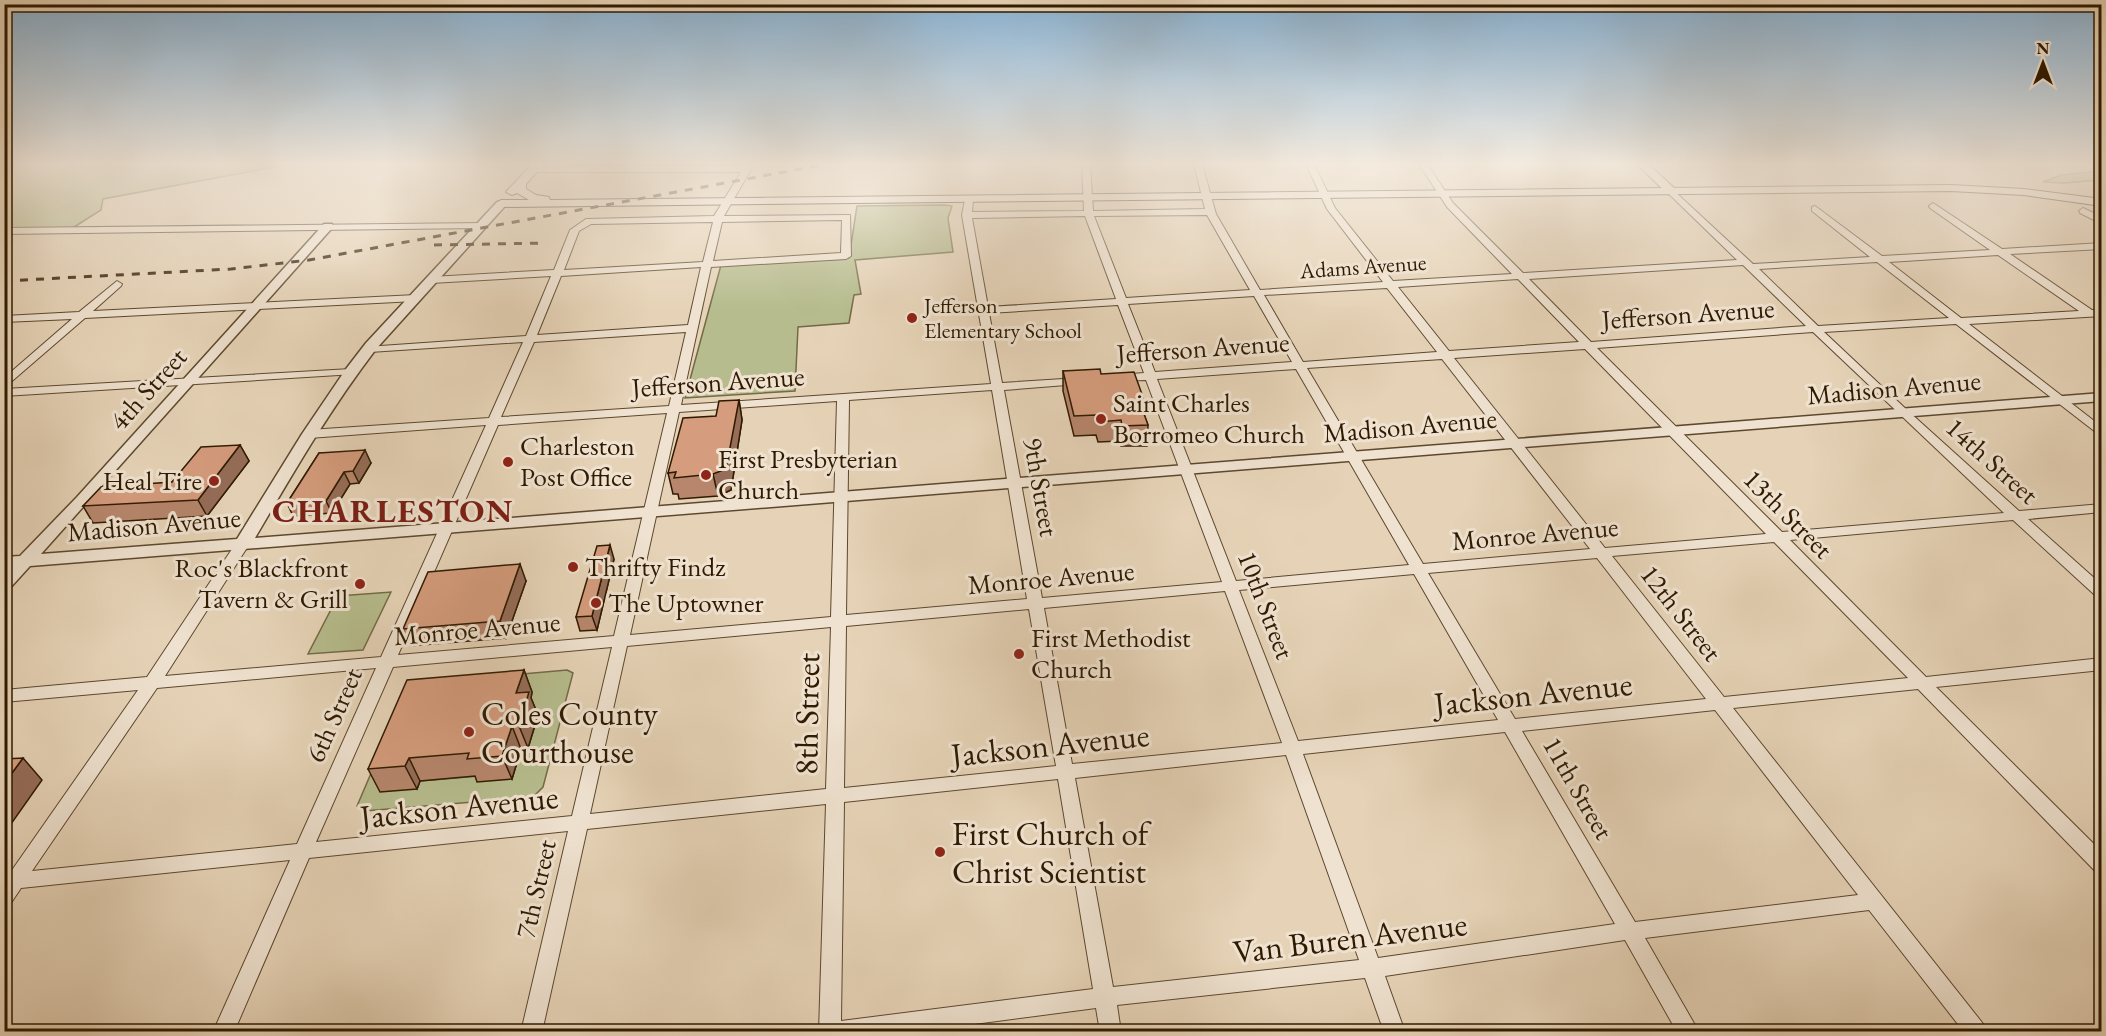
<svg xmlns="http://www.w3.org/2000/svg" width="2106" height="1036" viewBox="0 0 2106 1036" font-family="'EB Garamond',serif">
  <style>
    .green { fill: #b6bc8d; stroke: #726b46; stroke-width: 1.5; fill-rule: evenodd }
    .lines { fill: none; stroke-linecap: round; stroke-linejoin: round }
    .minor-casing { stroke: #5d482e; stroke-width: 2 }
    .tertiary-casing { stroke: #5d482e; stroke-width: 3 }
    .secondary-casing { stroke: #2f1a00; stroke-width: 2 }
    .minor { fill: #efe2d0; fill-rule: evenodd }
    .tertiary { fill: #efe2d0; fill-rule: evenodd }
    .secondary { fill: #efe2d0; fill-rule: evenodd }
    .rail { stroke: #2f1a00; stroke-width: 3; stroke-dasharray: 8 8; stroke-linecap: butt }
    .wall { fill: #b7866c; stroke: #2f1a00; stroke-width: 1.5 }
    .shaded-wall { fill: #956d58; stroke: #2f1a00; stroke-width: 1.5 }
    .building { fill: #d59c7d; stroke: #2f1a00; stroke-width: 1.5 }
    .poi-dot { fill: #8f2418; stroke: #efe2d0; stroke-width: 2 }
    .labels { text-anchor: middle; stroke-width: 6; stroke-linejoin: round; paint-order: stroke }
    .far-street-label { font-size: 22px; fill: #2f1a00; stroke: #efe2d0 }
    .far-poi-label { font-size: 22px; fill: #2f1a00; stroke: #efe2d0; text-anchor: start }
    .street-label { font-size: 27px; fill: #2f1a00; stroke: #efe2d0 }
    .poi-label { font-size: 27px; fill: #2f1a00; stroke: #efe2d0; text-anchor: start }
    .district-label { font-size: 33px; font-weight: bold; letter-spacing: 1.5px; fill: #7a1f14; stroke: #efe2d0 }
    .near-street-label { font-size: 33px; fill: #2f1a00; stroke: #efe2d0 }
    .near-poi-label { font-size: 33px; fill: #2f1a00; stroke: #efe2d0; text-anchor: start }
  </style>
  <rect width="100%" height="100%" fill="#e6d3b7"/>
  <filter id="stains"><feTurbulence type="fractalNoise" baseFrequency=".00333" numOctaves="4"/><feColorMatrix values="0 0 0 0 .2 0 0 0 0 .09 0 0 0 0 .02 0 0 0 .5 -.17"/></filter>
  <radialGradient id="worn" r=".72"><stop offset=".6" stop-color="#630" stop-opacity="0"/><stop offset="1" stop-color="#630" stop-opacity=".3"/></radialGradient>
  <!-- green -->
  <path class="green" d="M5 164H290L103 199 101 210 71 229H5Z
    M2101 171V180L2064 183 2043 182 2061 175Z
    M945 205 952 206 948 218 953 252 855 260 861 294 854 295 849 323 798 327 795 391 685 398 721 265 849 258 857 206Z
    M391 592 363 650 308 654 338 596Z
    M567 670 573 673 543 787 533 797 364 811 357 806 384 743 419 683ZM417 702 537 715 538 716 528 748 521 749 479 776 420 781 417 789Z"/>
  <g class="lines">
    <!-- minor casing -->
    <g class="minor-casing">
      <path id="minor" d="M746 164H754L724 216 850 215 851 256 846 259 711 267 681 405 991 384 962 215 965 200 969 197 973 200 972 212 1084 211 1082 164H1090L1093 211 1205 209 1194 164H1202L1216 214 1260 290 1383 282 1327 209 1306 164H1314L1335 208 1393 281 1512 274 1447 207 1419 164H1427L1453 203 1523 273 1737 260 1669 194 1668 192 1672 189 1753 264 1870 257 1812 211V207L1815 206 1882 256 1990 250 1930 208 1929 206 1933 203 2002 249 2102 243V249L2010 254 2092 310H2102V316L1969 324 2102 427V437L1956 324 1824 332 1907 410 2019 511 2102 504V512L2028 519 2102 585V599L2097 597 2013 520 1790 540 1926 677 2102 658V670L1936 687 2102 852V873L2095 871 1918 689 1733 708 1984 1025 1987 1032H1964L1869 910 1645 938 1699 1032H1677L1625 940 1385 976 1405 1032H1384L1365 978 1117 1005 1121 1032H1100L1096 1008 914 1032H819L826 804 587 829 542 1032H521L568 831 309 858 234 1032H213L290 860 21 888 11 903 4 905V874L10 873 138 690 4 702V690L147 677 238 540 243 539 250 543 165 676 381 657 486 425 309 438 303 434 309 430 489 418 523 342 370 352 364 349 366 347 526 336 551 276 431 283 426 280 431 277 554 270 570 230 586 219 714 216 741 172H533L530 171V167L744 166ZM1207 215 1250 290 1126 298 1094 216ZM1085 216 1116 299 988 307 972 218ZM842 220 841 253 713 261 722 222ZM713 222 703 262 564 270 579 231 591 224ZM1998 255 2079 311 1961 318 1889 262ZM1877 262 1949 318 1818 326 1759 269ZM1743 265 1806 326 1591 342 1529 279ZM701 267 688 325 537 335 561 276ZM1518 279 1579 342 1449 351 1398 287ZM1387 288 1437 352 1303 362 1264 295ZM1254 296 1292 362 1155 372 1128 304ZM1118 305 1144 373 1119 375 1113 378 1119 381 1146 380 1222 582 1042 598 1004 390 1079 384 1085 381 1079 378 1002 383 989 313ZM686 332 669 406 501 417 534 342ZM1813 332 2004 513 1782 532 1597 348ZM1585 349 1766 534 1605 548 1454 358ZM1442 359 1590 549 1423 564 1307 368ZM1296 369 1409 565 1236 581 1157 379ZM992 390 1027 599 846 615 849 400ZM837 401 831 617 630 635 679 412ZM667 413 614 636 398 655 498 425ZM1774 542 1908 678 1724 697 1612 556ZM1597 558 1706 699 1515 719 1428 573ZM1414 574 1498 720 1298 741 1239 590ZM1225 591 1282 743 1072 764 1044 608ZM1029 609 1056 766 844 788 846 626ZM831 627 826 789 590 814 627 646ZM612 647 572 816 316 842 393 667ZM376 668 297 844 32 871 157 688ZM1715 710 1858 895 1635 922 1522 731ZM1505 732 1615 924 1378 958 1303 754ZM1286 755 1359 960 1113 987 1075 778ZM1058 779 1093 989 841 1021 844 802Z
        M2083 208 2102 217V224L2080 213 2079 211Z
        M484 223 486 225 481 228 4 234V228Z
        M117 281 122 284 121 286 93 311 416 295 421 298 416 301 85 318 4 388V378L72 319 4 322V316L79 312Z
        M351 369 357 372 355 374 4 396V389Z"/>
    </g>
    <!-- tertiary casing -->
    <g class="tertiary-casing">
      <path id="tertiary" d="M1637 164H1648L1676 190V194H1668Z
        M501 201 505 202V206L376 349C330 409 293 473 255 538L2102 393V401L30 566 10 588 4 590V573L9 568 4 569V557L20 556 77 497 324 224H332V228L41 554 237 539 302 434 346 369 366 343 497 202Z"/>
    </g>
    <!-- secondary casing -->
    <g class="secondary-casing">
      <path id="secondary" d="M532 164H544L526 184V189L536 195 549 197 550 200 1951 185 2024 189 2102 199V206L2024 195 1951 191 497 207 495 204 501 200H529L517 193 512 195 506 192Z"/>
    </g>
    <!-- minor -->
    <use href="#minor" class="minor"/>
    <!-- tertiary -->
    <use href="#tertiary" class="tertiary"/>
    <!-- secondary -->
    <use href="#secondary" class="secondary"/>
    <!-- rail -->
    <path class="rail" d="M434 245 545 243
      M4 281 231 269 309 260 827 164"/>
  </g>
  <!-- wall -->
  <path class="wall" d="M1063 371 1143 397 1142 409 1148 425 1147 446H1121L1120 441 1098 442 1096 435 1074 436 1063 391Z
    M739 400 742 420 731 490 718 496 679 499 678 494H673L668 473 716 416Z
    M240 445 249 461 207 516 93 523 83 506 172 482Z
    M319 453 371 463 359 483 350 484 332 513 293 516 287 503Z
    M614 559 597 630 580 631 576 617Z
    M526 581 506 638 410 646 403 629Z
    M524 670 532 692 531 698 538 715 528 748 521 749 512 779 477 782 475 776 420 781 417 789 380 792 368 769Z"/>
  <!-- shaded-wall -->
  <path class="shaded-wall" d="M739 400 742 420 731 490 718 496 713 474Z
    M240 445 249 461 207 516 198 500Z
    M365 450 371 463 359 483 353 471Z
    M344 472 350 484 332 513 326 501Z
    M610 545 614 559 597 630 592 616Z
    M520 564 526 581 506 638 500 621Z
    M524 670 532 692 531 698 538 715 528 748 519 726 516 693Z
    M512 726 521 749 512 779 502 756Z
    M23 758 42 780 4 834V784Z
    M409 758 420 781 417 789 405 766Z"/>
  <!-- building -->
  <path class="building" d="M1100 369 1101 374 1134 372 1143 397H1138L1148 425 1122 426 1121 420 1099 422 1096 415 1074 416 1063 371Z
    M739 400 726 469 713 474 674 478 676 472 668 473 683 418 716 416 719 401Z
    M240 445 198 500 83 506 101 487 172 482 201 447Z
    M365 450 353 471 344 472 326 501 287 503 319 453Z
    M610 545 592 616 576 617 597 546Z
    M520 564 500 621 403 629 428 572Z
    M524 670 516 693 529 692 519 726H512L502 756 467 759 469 753 409 758 405 766 368 769 407 680Z
    M23 758 4 784V759Z"/>
  <!-- sky -->
  <linearGradient id="sky" x2="0" y2="1"><stop stop-color="#8ab4d6"/><stop offset="0.53" stop-color="#f4ebdf"/><stop offset="1" stop-color="#f4ebdf" stop-opacity="0"/></linearGradient>
  <rect width="2106" height="309" fill="url(#sky)"/>
  <!-- markers -->
  <g class="poi-dot">
    <circle cx="912" cy="318" r="6"/>
    <circle cx="1101" cy="419" r="6"/>
    <circle cx="508" cy="462" r="6"/>
    <circle cx="706" cy="475" r="6"/>
    <circle cx="214" cy="481" r="6"/>
    <circle cx="573" cy="567" r="6"/>
    <circle cx="360" cy="584" r="6"/>
    <circle cx="596" cy="603" r="6"/>
    <circle cx="1019" cy="654" r="6"/>
    <circle cx="469" cy="732" r="6"/>
    <circle cx="940" cy="852" r="6"/>
  </g>
  <g class="labels">
    <!-- far-street labels -->
    <g class="far-street-label">
      <text transform="translate(1363 266) rotate(-4)" y="8">Adams Avenue</text>
    </g>
    <!-- far-poi labels -->
    <g class="far-poi-label">
      <text x="924" y="313">Jefferson<tspan x="924" dy="25">Elementary School</tspan></text>
    </g>
    <!-- street labels -->
    <g class="street-label">
      <text transform="translate(1688 314) rotate(-4)" y="9">Jefferson Avenue</text>
      <text transform="translate(1203 348) rotate(-4)" y="9">Jefferson Avenue</text>
      <text transform="translate(718 382) rotate(-4)" y="9">Jefferson Avenue</text>
      <text transform="translate(1894 388) rotate(-5)" y="9">Madison Avenue</text>
      <text transform="translate(148 389) rotate(-48)" y="9">4th Street</text>
      <text transform="translate(1410 426) rotate(-5)" y="9">Madison Avenue</text>
      <text transform="translate(1992 461) rotate(42)" y="9">14th Street</text>
      <text transform="translate(1041 487) rotate(80)" y="9">9th Street</text>
      <text transform="translate(1788 514) rotate(45)" y="9">13th Street</text>
      <text transform="translate(154 525) rotate(-5)" y="9">Madison Avenue</text>
      <text transform="translate(1535 534) rotate(-5)" y="9">Monroe Avenue</text>
      <text transform="translate(1051 578) rotate(-5)" y="9">Monroe Avenue</text>
      <text transform="translate(1266 605) rotate(69)" y="9">10th Street</text>
      <text transform="translate(1681 613) rotate(52)" y="9">12th Street</text>
      <text transform="translate(477 629) rotate(-5)" y="9">Monroe Avenue</text>
      <text transform="translate(334 715) rotate(-66)" y="9">6th Street</text>
      <text transform="translate(1578 788) rotate(60)" y="9">11th Street</text>
      <text transform="translate(536 889) rotate(-77)" y="9">7th Street</text>
    </g>
    <!-- poi labels -->
    <g class="poi-label">
      <text x="1113" y="412">Saint Charles<tspan x="1113" dy="31">Borromeo Church</tspan></text>
      <text x="520" y="455">Charleston<tspan x="520" dy="31">Post Office</tspan></text>
      <text x="718" y="468">First Presbyterian<tspan x="718" dy="31">Church</tspan></text>
      <text x="202" y="490" text-anchor="end">Heal Tire</text>
      <text x="585" y="576">Thrifty Findz</text>
      <text x="348" y="577" text-anchor="end">Roc's Blackfront<tspan x="348" dy="31">Tavern &amp; Grill</tspan></text>
      <text x="608" y="612">The Uptowner</text>
      <text x="1031" y="647">First Methodist<tspan x="1031" dy="31">Church</tspan></text>
    </g>
    <!-- district labels -->
    <g class="district-label">
      <text x="393" y="522">CHARLESTON</text>
    </g>
    <!-- near-street labels -->
    <g class="near-street-label">
      <text transform="translate(1533 693) rotate(-6)" y="12">Jackson Avenue</text>
      <text transform="translate(806 714) rotate(-89)" y="12">8th Street</text>
      <text transform="translate(1050 744) rotate(-6)" y="12">Jackson Avenue</text>
      <text transform="translate(459 806) rotate(-6)" y="12">Jackson Avenue</text>
      <text transform="translate(1350 937) rotate(-7)" y="12">Van Buren Avenue</text>
    </g>
    <!-- near-poi labels -->
    <g class="near-poi-label">
      <text x="481" y="725">Coles County<tspan x="481" dy="38">Courthouse</tspan></text>
      <text x="952" y="845">First Church of<tspan x="952" dy="38">Christ Scientist</tspan></text>
    </g>
  </g>
  <!-- margin -->
  <rect width="2106" height="1036" fill="none" stroke="#e6d3b7" stroke-width="24"/>
  <rect x="6" y="6" width="2094" height="1024" fill="none" stroke="#2f1a00" stroke-width="3"/>
  <rect x="12" y="12" width="2082" height="1012" fill="none" stroke="#2f1a00" stroke-width="1.5"/>
  <!-- north arrow -->
  <g transform="translate(2043 63)" stroke="#efe2d0" stroke-width="4.5" paint-order="stroke">
  <path d="M0-4.5L10 22L0 15L-10 22Z" fill="#2f1a00"/>
  <text y="-9" font-size="16" font-weight="bold" text-anchor="middle" fill="#2f1a00">N</text>
  </g>
  <rect width="100%" height="100%" filter="url(#stains)"/>
  <rect width="100%" height="100%" fill="url(#worn)"/>
</svg>
